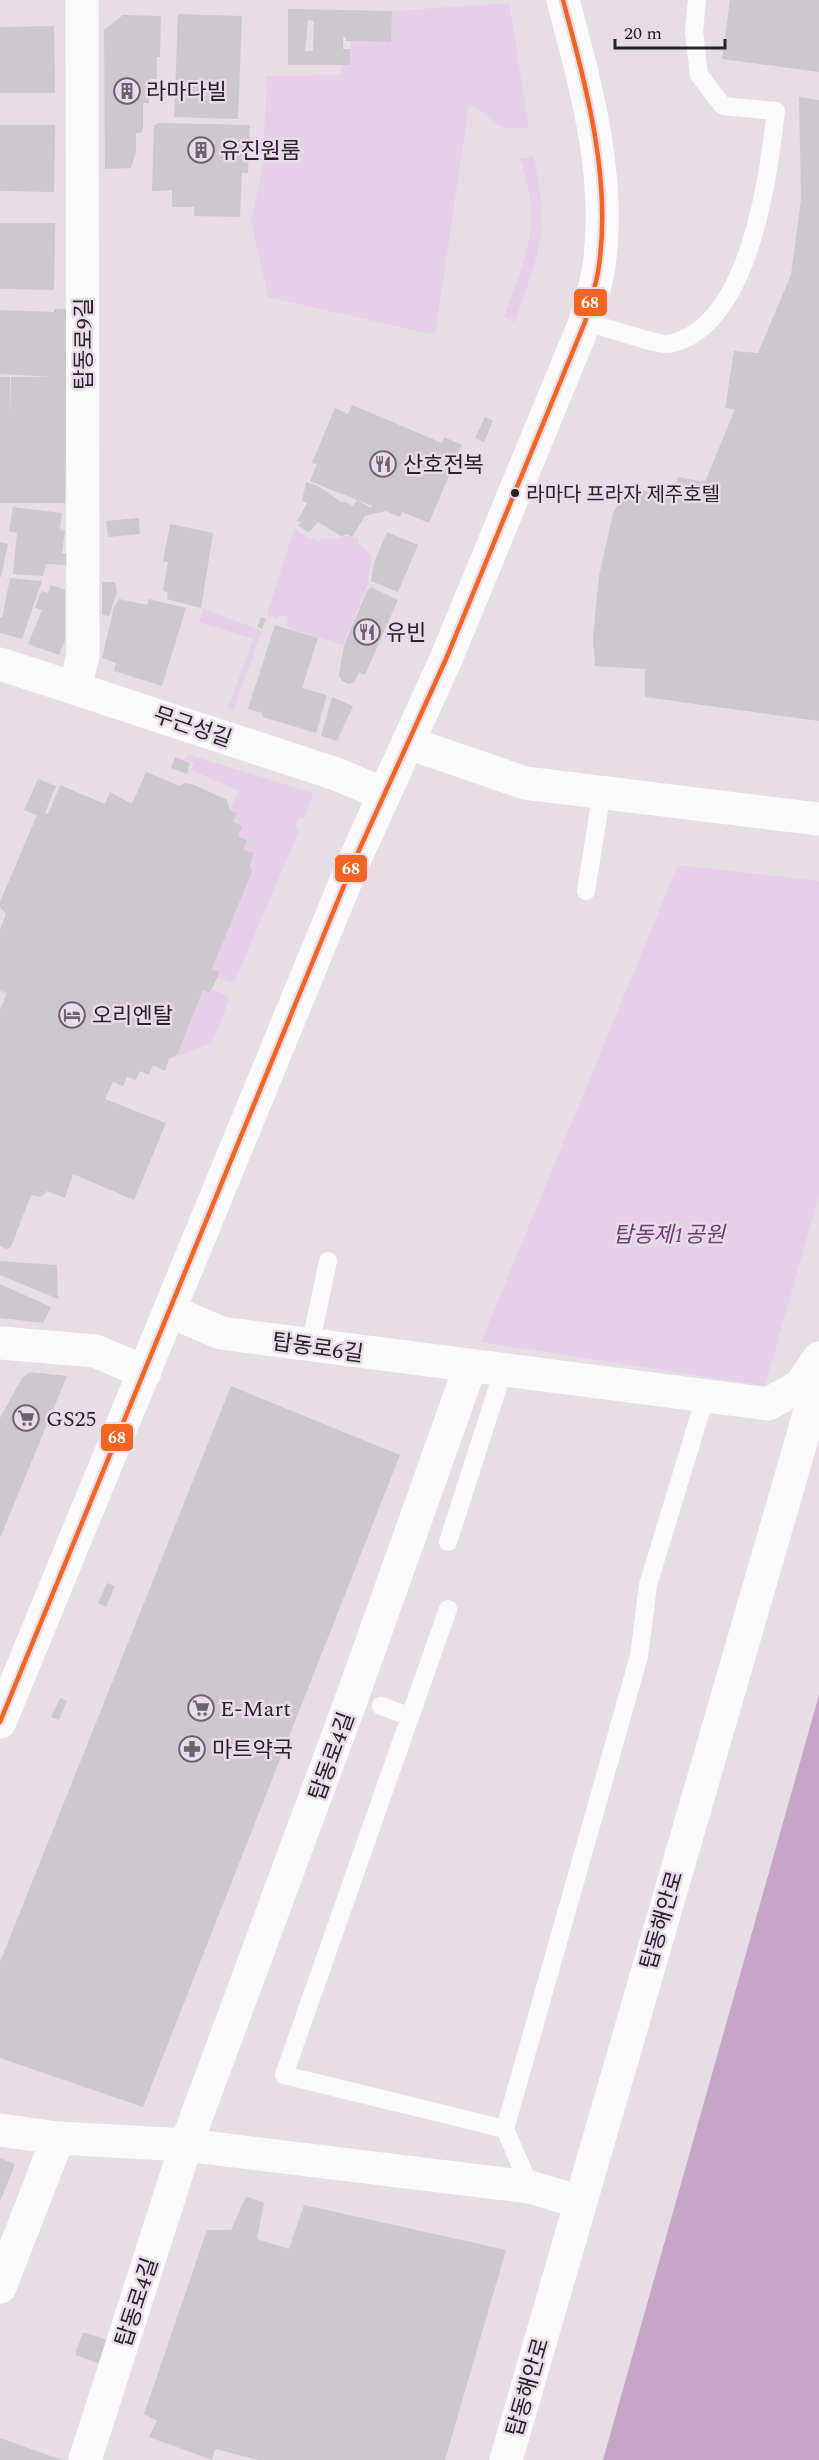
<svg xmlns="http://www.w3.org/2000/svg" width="819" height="2460" viewBox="0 0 819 2460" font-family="Spectral,'Noto Sans KR',serif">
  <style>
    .green { fill: #e7cee9 }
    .water { fill: #c6a6c7 }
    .building { fill: #cdc8cd; fill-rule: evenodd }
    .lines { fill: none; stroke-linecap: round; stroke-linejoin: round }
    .lane { stroke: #fbfafb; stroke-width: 18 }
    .street { stroke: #fbfafb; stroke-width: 33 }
    .secondary { stroke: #fbfafb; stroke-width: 33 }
    .bus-1-casing { stroke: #e7dce8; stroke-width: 9 }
    .bus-1 { stroke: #f26522; stroke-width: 4.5 }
    .bus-dot { fill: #272327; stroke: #e7dce8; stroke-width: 2 }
    .labels { text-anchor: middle; stroke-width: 5; stroke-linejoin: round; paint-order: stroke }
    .bus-label { font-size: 20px; fill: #272327; stroke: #e7dce8; text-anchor: start }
    .poi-label { font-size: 22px; fill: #272327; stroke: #e7dce8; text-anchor: start }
    .street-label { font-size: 22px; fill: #272327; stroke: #e7dce8 }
    .park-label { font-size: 22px; font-style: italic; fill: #723b76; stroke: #e7dce8 }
    .line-badge { stroke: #e7dce8; stroke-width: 2 }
    .badge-label { font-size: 16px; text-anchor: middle; font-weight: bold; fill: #fff }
  </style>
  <rect width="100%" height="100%" fill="#e5dfe5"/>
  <!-- green -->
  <path class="green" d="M509 3 529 127C488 133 497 114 469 105L435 335 268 297 251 220 262 171 267 76 340 75 342 65H350L351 41 391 42 392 11Z
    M534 156C537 176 542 197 542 217 542 254 526 287 515 322L504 317C526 254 543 226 520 159Z
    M294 528 309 539 312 538 318 542 321 538 338 539 343 536 358 538 359 544 372 556 367 587 343 645 289 628 286 625 288 617 279 615 277 619 267 615Z
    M203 608 262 631 234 709 228 708 253 639 199 622Z
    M187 754 313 793 305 818H298L295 827 299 831 234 983 217 978 212 969 252 873 250 864 254 853 243 849 247 840 238 836 233 822 237 813 230 810 239 791 191 770 194 763 184 760Z
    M678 865 819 881V1195L765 1386 481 1342Z
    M212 989 228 996 229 1000 212 1043 171 1059 177 1055 203 990 210 993Z"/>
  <!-- water -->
  <path class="water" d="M819 1695V2460H603Z"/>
  <!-- building -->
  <path class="building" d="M730 0H819V72L722 59Z
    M288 9 392 11 391 42 346 41V37H343V49H350V65H288ZM308 20 314 21 313 51H305Z
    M178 14 242 16 238 119 174 117Z
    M123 15 161 16 160 57H157V79H150L149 103H143V128L141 133H136V151L131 168 105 169 104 30Z
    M54 26 55 93H0V27Z
    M799 97 819 100V721L645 697V669L595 666 593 637 599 576 613 513 628 488 671 496 678 477 705 482 735 409 725 408 734 351 758 353 791 275 801 199Z
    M158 123 250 125 248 173H242L240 217 194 216V207H172V190L152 191 154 126Z
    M0 125H55L54 192 0 191Z
    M0 223H55L54 290 0 289Z
    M54 309H69L65 503H0V377H10V418L11 377H53L0 374V310L54 312Z
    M352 405 442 443 444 437 462 445 429 523 402 512 400 517 385 511 365 516 352 537 347 534 341 536 318 522 309 532 298 526 301 522 297 521 307 503 302 501 306 482 318 486 343 503 344 501 353 506 357 500 371 508 372 506 310 481 317 464 312 463 335 408 348 414Z
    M485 417 493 421 484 442 475 438Z
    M13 507 62 513 60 530 65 531 62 553 69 554V565L46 564 43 576 13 574 17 533 9 531Z
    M139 518 140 534 108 537 106 521Z
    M170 524 213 533 201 608 167 599 168 592 163 591 168 562 163 561Z
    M387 532 418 545 398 592 371 581 374 563Z
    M0 542 8 544 1 577H0Z
    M10 578 42 581 22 639 0 633V617L2 618Z
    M102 582H115L117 592 109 616 102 615Z
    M51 585 65 590V640L59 655 28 644 42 610 35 608 41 591 48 593Z
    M371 587 398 600 365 675 359 673 354 682 349 684 342 681 339 675 344 645 367 591Z
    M119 599 147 605 149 599 186 608 162 686 114 671 116 663 102 658 114 607Z
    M261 617 266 619 262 629 257 627Z
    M275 625 318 638 302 688 327 695 316 733 263 717 262 713 248 709Z
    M332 697 353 706 337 741 321 736Z
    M175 757 190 763 187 774 171 768Z
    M146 772 180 786 184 783 192 784 227 800 230 810 237 813 233 822 242 826 238 836 247 840 243 849 254 853 250 864 252 872 212 969 219 972 217 978 210 993 203 990 177 1055 169 1059 165 1071 153 1065 149 1075 140 1071 136 1080 127 1077 123 1086 113 1082 105 1099 166 1123 134 1200 73 1174 65 1198 47 1191 41 1197 31 1195 11 1247 7 1249 0 1246V1010L7 993 0 991V930L6 914 0 907V902L37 815 24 810 38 779 56 786 45 813 48 814 60 785 105 804 110 792 132 804Z
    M0 1261 57 1265 58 1299 0 1275Z
    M0 1284 51 1307 43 1323 0 1318Z
    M30 1372 67 1376 0 1538V1418L22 1378Z
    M231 1386 400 1455 143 2107 0 2058V1962Z
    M107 1583 115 1586 106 1607 98 1603Z
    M60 1698 67 1701 59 1720 51 1717Z
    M0 2158 15 2164 0 2202Z
    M246 2196 264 2203 257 2239 289 2249 304 2205 506 2250 445 2460H258L215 2449 212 2460 149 2437 157 2421 144 2414 207 2230H231Z
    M83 2332 107 2340 100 2364 75 2355Z
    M0 2438 62 2460H0Z"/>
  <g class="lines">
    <!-- lane -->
    <path class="lane" d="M585 322C599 325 660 346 669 344 750 327 768 178 776 111L723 106 699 75 694 31 697 0
      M586 891 602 791
      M310 1346 328 1261
      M448 1542 503 1371
      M448 1609 284 2075 505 2129 639 1656 648 1585 706 1394
      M381 1706 409 1716
      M505 2129 530 2187"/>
    <!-- street -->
    <path class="street" d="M0 664 336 774 384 794
      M75 687 83 656 82 0
      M170 1311 221 1333 768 1404 800 1386 819 1358
      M0 1343 95 1351 145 1372
      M0 2130 58 2138 186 2145 530 2187 580 2202
      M0 2287 58 2138
      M85 2460 186 2145 353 1695 470 1367"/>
    <!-- secondary -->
    <path class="secondary" d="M409 743 525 783 819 819
      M0 1722 355 859 446 659 585 322C589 305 595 289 598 272 613 181 586 87 563 0
      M506 2460 819 1380"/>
    <!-- bus-1 casing -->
    <g class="bus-1-casing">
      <path id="bus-1" d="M0 1722 355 859 446 659 585 322C589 305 595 289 598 272 613 181 586 87 563 0"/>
    </g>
    <!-- bus-1 -->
    <use href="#bus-1" class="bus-1"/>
  </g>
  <!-- icons -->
  <defs>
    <g id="building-ring" transform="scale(1.35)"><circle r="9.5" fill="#e7dce8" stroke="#6a656a" stroke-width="1.5"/><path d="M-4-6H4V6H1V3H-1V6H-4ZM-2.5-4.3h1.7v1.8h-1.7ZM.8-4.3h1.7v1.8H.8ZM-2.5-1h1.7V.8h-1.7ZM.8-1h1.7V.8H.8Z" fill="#6a656a"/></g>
    <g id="restaurant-ring" transform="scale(1.35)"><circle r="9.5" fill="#e7dce8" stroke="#6a656a" stroke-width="1.5"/><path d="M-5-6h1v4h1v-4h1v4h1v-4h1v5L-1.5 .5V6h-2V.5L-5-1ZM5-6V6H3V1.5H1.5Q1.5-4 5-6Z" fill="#6a656a"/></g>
    <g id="hotel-ring" transform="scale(1.35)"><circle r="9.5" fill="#e7dce8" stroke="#6a656a" stroke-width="1.5"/><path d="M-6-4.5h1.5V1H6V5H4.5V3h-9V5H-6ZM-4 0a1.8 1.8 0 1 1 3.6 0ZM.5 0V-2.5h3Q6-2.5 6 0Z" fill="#6a656a"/></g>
    <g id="supermarket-ring" transform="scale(1.35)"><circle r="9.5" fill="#e7dce8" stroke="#6a656a" stroke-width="1.5"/><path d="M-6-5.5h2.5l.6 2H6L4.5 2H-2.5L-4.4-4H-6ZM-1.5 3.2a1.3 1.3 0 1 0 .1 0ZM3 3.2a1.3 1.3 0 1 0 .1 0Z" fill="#6a656a"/></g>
    <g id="pharmacy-ring" transform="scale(1.35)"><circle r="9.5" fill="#e7dce8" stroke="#6a656a" stroke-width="1.5"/><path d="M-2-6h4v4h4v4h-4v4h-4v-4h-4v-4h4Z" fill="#6a656a"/></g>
  </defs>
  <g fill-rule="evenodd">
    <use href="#building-ring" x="127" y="91"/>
    <use href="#building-ring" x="201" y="150"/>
    <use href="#restaurant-ring" x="383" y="464"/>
    <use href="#restaurant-ring" x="367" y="632"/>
    <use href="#hotel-ring" x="72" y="1015"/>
    <use href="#supermarket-ring" x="26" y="1418"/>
    <use href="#supermarket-ring" x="201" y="1708"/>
    <use href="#pharmacy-ring" x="192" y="1749"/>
  </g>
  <!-- markers -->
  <circle class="bus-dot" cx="515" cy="493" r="5"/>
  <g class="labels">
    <!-- bus labels -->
    <g class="bus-label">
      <text x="526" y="501">라마다 프라자 제주호텔</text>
    </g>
    <!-- poi labels -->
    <g class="poi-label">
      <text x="146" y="99">라마다빌</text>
      <text x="220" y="158">유진원룸</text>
      <text x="403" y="472">산호전복</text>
      <text x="386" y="640">유빈</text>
      <text x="92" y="1023">오리엔탈</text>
      <text x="46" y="1426">GS25</text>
      <text x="220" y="1716">E-Mart</text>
      <text x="212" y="1757">마트약국</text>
    </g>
    <!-- street labels -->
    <g class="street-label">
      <text transform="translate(83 344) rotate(-90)" y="8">탑동로9길</text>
      <text transform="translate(193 726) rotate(19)" y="8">무근성길</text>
      <text transform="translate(318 1347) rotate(8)" y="8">탑동로6길</text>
      <text transform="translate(331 1756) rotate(-70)" y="8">탑동로4길</text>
      <text transform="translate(661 1920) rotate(-74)" y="8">탑동해안로</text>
      <text transform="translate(136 2302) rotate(-72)" y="8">탑동로4길</text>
      <text transform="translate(527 2387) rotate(-74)" y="8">탑동해안로</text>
    </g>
    <!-- park labels -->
    <g class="park-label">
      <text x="669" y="1242">탑동제1공원</text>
    </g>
  </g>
  <g class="line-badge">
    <rect x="573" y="288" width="35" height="29" rx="6" fill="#f26522"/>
    <rect x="334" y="854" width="34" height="29" rx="6" fill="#f26522"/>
    <rect x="100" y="1423" width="34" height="29" rx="6" fill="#f26522"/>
  </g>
  <g class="badge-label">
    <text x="590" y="308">68</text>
    <text x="351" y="874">68</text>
    <text x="117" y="1443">68</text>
  </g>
  <!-- scale -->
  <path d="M615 39v9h110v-9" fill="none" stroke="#272327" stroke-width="3"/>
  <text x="624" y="39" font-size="18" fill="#272327" stroke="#e7dce8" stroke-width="4.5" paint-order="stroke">20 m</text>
</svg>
